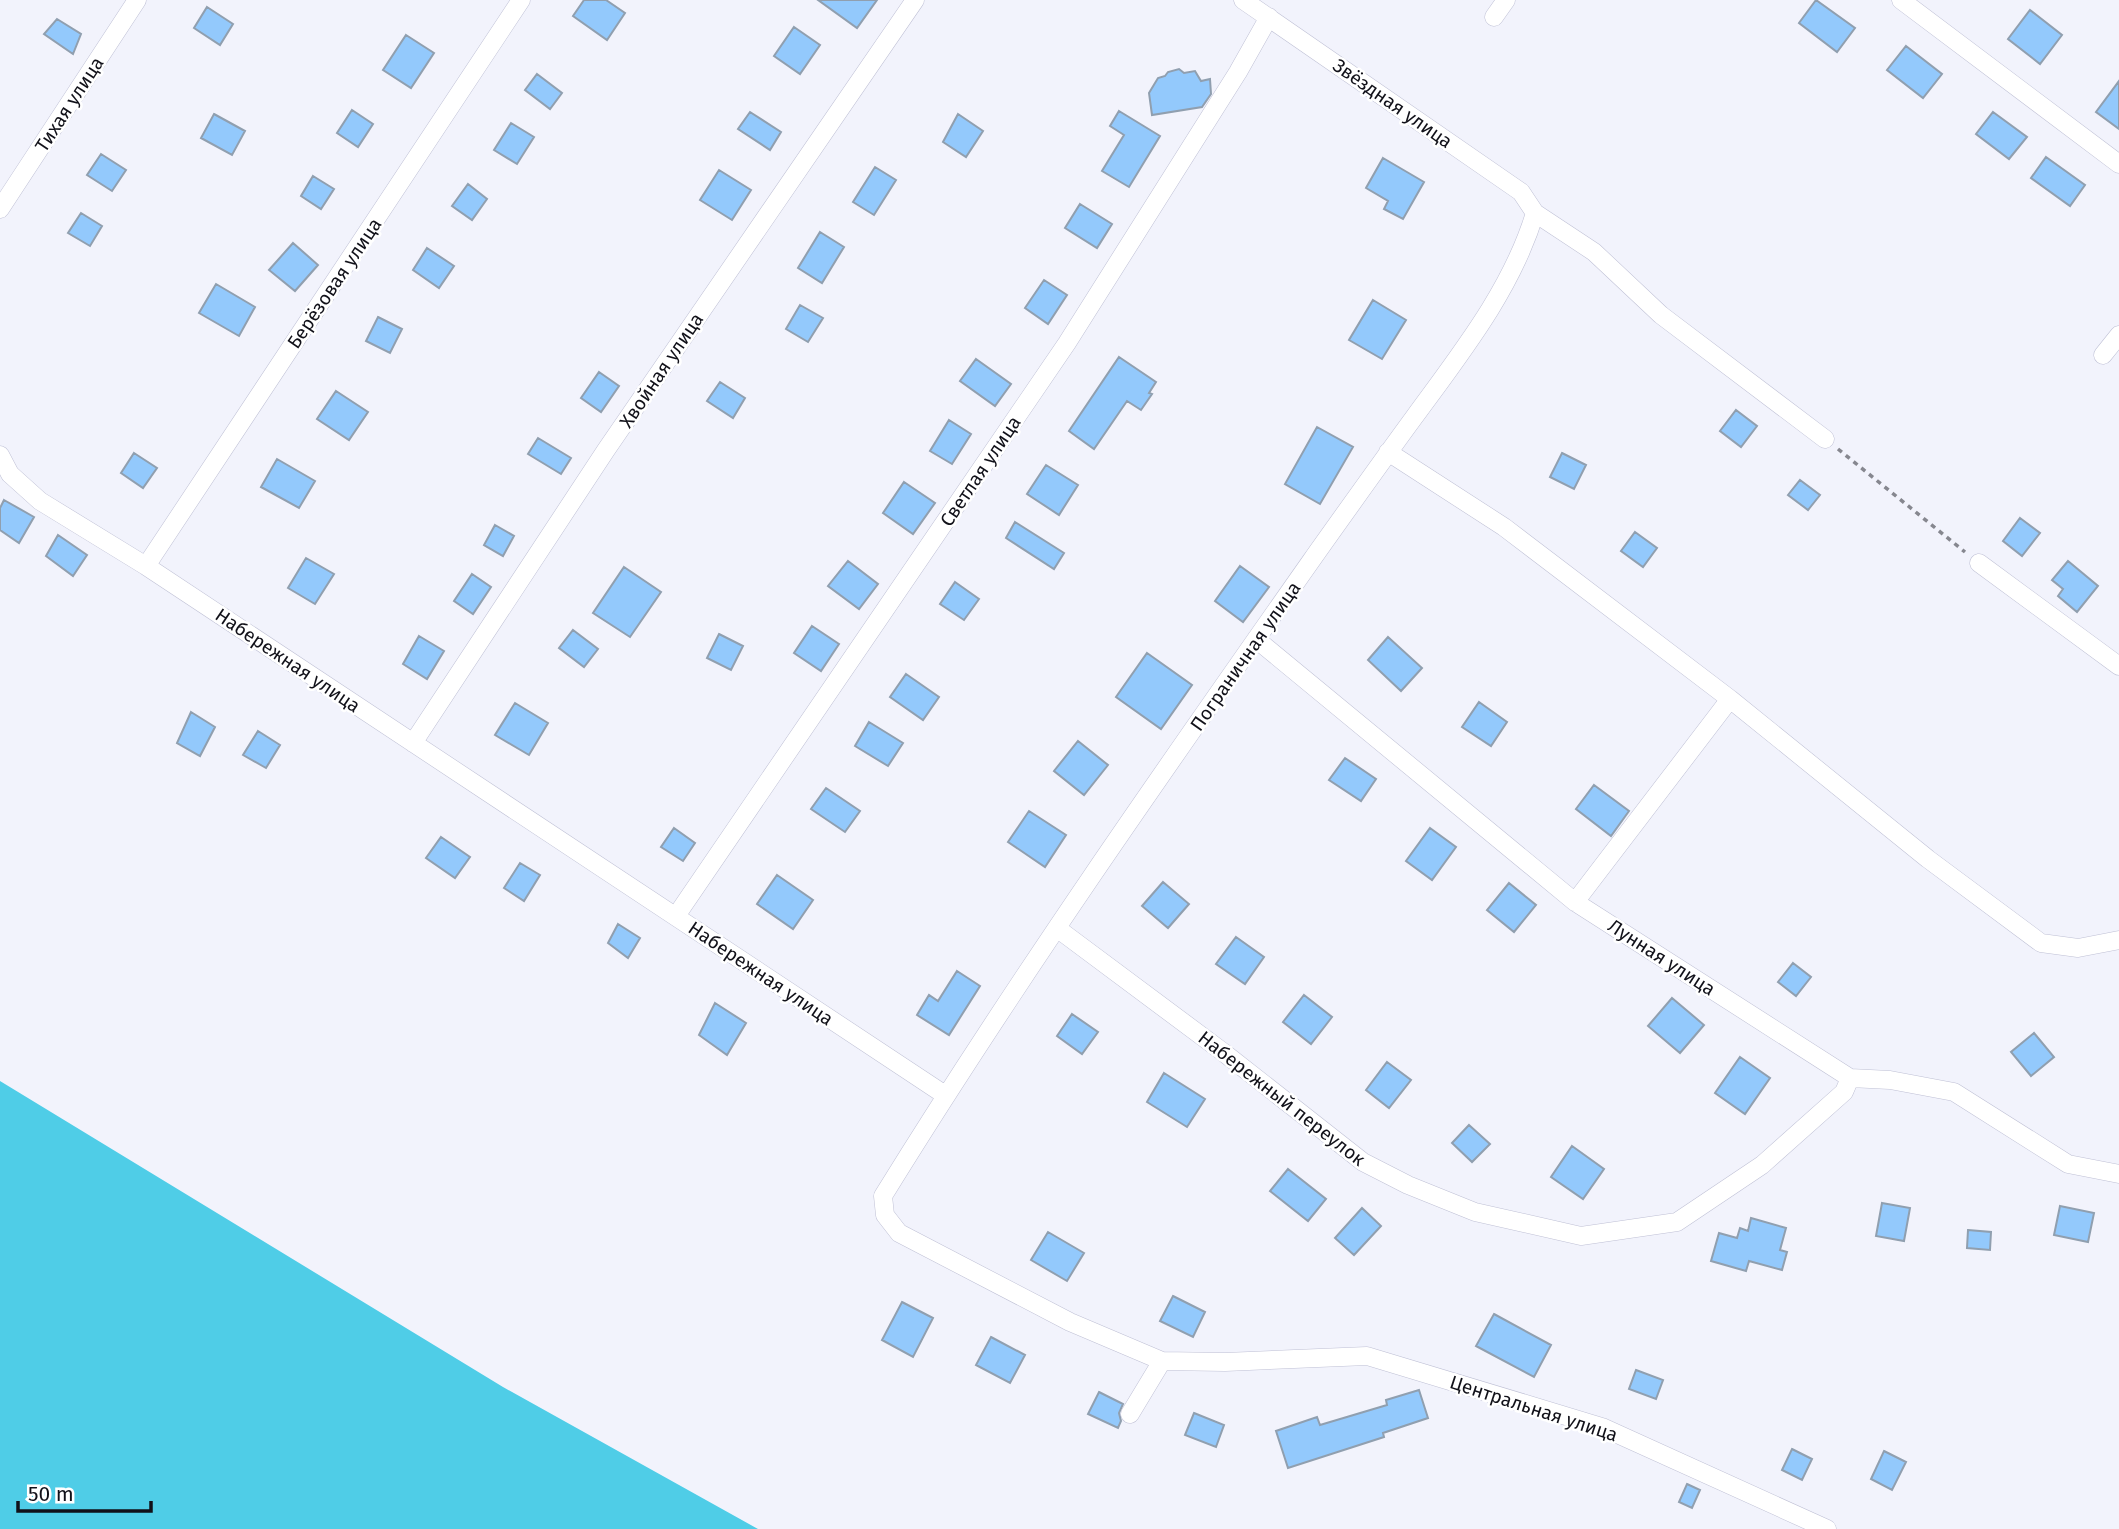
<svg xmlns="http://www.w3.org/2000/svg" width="2119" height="1529" viewBox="0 0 2119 1529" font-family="'Fira Sans',sans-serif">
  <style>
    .water { fill: #4fcde7 }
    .building { fill: #93c9fc; stroke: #909faf; stroke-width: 2 }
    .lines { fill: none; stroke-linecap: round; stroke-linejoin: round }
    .street-casing { stroke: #bfc0d5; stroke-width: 19 }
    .path { stroke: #86878f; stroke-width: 3.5; stroke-dasharray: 5 5; stroke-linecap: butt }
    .street { stroke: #fff; stroke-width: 18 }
    .labels { text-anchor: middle; stroke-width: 5; stroke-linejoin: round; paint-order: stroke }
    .street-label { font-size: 19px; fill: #111119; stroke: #fff }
  </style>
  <rect width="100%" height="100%" fill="#f2f3fc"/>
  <!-- water -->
  <path class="water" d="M0 1081 503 1387 758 1529H0Z"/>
  <!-- building -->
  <path class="building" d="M584 0H606L625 13 607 40 573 16Z
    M818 0H877L857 28Z
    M1816 0 1855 28 1837 52 1799 23Z
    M207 7 233 24 220 45 194 28Z
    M2030 10 2062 35 2040 64 2008 39Z
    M57 19 81 34 73 54 44 34Z
    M794 27 820 45 800 74 774 56Z
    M406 35 434 53 411 88 383 70Z
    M1906 46 1942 74 1923 98 1887 70Z
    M1179 69 1184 73 1195 71 1201 81 1210 79 1211 94 1202 107 1152 115 1149 93 1158 78 1165 76 1168 72Z
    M537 74 562 93 550 109 525 90Z
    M2119 81V129L2096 112Z
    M352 110 373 124 358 147 337 133Z
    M1119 111 1160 136 1129 187 1102 171 1124 135 1110 126Z
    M750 112 781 132 770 150 738 129Z
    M1993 112 2027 137 2009 159 1976 134Z
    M214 114 245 131 232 155 201 138Z
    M958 114 983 131 966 157 943 142Z
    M511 123 534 137 517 164 494 150Z
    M101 154 126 170 112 191 87 175Z
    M2046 157 2085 185 2070 206 2031 178Z
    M1383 158 1424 182 1403 219 1384 209 1388 201 1366 188Z
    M875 167 896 180 874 215 853 202Z
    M719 170 751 190 732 220 700 200Z
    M313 176 334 189 321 209 301 196Z
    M468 184 487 199 472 220 452 206Z
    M1080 204 1112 224 1097 248 1065 228Z
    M81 213 102 226 90 246 68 233Z
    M820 232 844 247 822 283 798 268Z
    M293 243 318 265 295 291 269 270Z
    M427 248 454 266 439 288 413 270Z
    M1044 280 1067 295 1048 324 1025 308Z
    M216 284 255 307 239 336 199 313Z
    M1373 300 1406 320 1382 359 1349 340Z
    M800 305 823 318 808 342 786 329Z
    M378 317 402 329 390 353 366 341Z
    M1119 357 1156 382 1149 393 1152 394 1141 410 1127 401 1094 449 1069 431Z
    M976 359 1011 384 995 406 960 381Z
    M599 372 619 386 601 412 581 398Z
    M720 382 745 398 733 418 707 401Z
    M336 391 368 412 349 440 317 419Z
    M1736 410 1757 426 1741 447 1720 431Z
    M949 420 971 434 952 464 930 451Z
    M1317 427 1353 447 1320 504 1285 484Z
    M538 438 571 458 561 474 528 454Z
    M134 453 157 468 143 488 121 473Z
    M1562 453 1586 465 1574 489 1550 477Z
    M277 459 315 481 299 508 261 487Z
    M1046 465 1078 485 1059 515 1027 494Z
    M1800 480 1820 495 1808 510 1788 495Z
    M904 482 935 503 913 534 883 513Z
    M4 500 34 517 19 543 0 530V508Z
    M2020 518 2040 533 2022 556 2003 541Z
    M1015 522 1064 553 1054 569 1006 538Z
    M495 525 514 536 503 556 484 545Z
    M1635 532 1657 548 1643 567 1621 551Z
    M58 535 87 555 73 576 46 556Z
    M306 558 334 574 315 604 288 588Z
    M848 561 878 584 859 609 828 586Z
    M2068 561 2098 586 2077 612 2058 596 2063 589 2052 580Z
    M1240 566 1269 587 1243 622 1215 601Z
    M624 567 661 592 630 637 593 613Z
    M472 574 491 587 473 614 454 601Z
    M955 582 979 599 964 620 940 604Z
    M812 626 839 644 821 671 794 653Z
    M573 630 598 649 584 667 559 648Z
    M719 634 743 646 731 670 707 658Z
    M419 636 444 651 427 679 403 664Z
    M1388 637 1422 668 1401 691 1368 660Z
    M1147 653 1192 685 1161 729 1116 697Z
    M906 674 939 697 923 720 890 697Z
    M1479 702 1507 722 1491 746 1462 727Z
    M515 703 548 723 529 755 495 735Z
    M191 712 215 727 200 756 177 743Z
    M869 722 903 743 888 766 855 746Z
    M258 731 280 745 266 768 243 755Z
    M1078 741 1108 765 1084 795 1054 771Z
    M1345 758 1376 779 1361 801 1329 780Z
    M1594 785 1629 811 1611 836 1576 809Z
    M826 788 860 811 845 832 811 809Z
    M1029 811 1066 835 1045 867 1008 842Z
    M674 828 695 843 683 861 661 847Z
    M1430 828 1456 847 1432 880 1406 861Z
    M441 837 470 857 455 878 426 858Z
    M520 863 540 875 524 901 504 888Z
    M777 875 813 900 793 929 757 904Z
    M1163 882 1189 904 1168 928 1142 906Z
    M1509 883 1536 905 1514 932 1487 910Z
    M618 924 640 938 628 958 608 943Z
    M1236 937 1264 957 1245 984 1216 964Z
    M1793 963 1811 977 1796 996 1778 982Z
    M957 971 980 986 949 1035 917 1015 929 995 938 1001Z
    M1304 995 1332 1017 1311 1044 1283 1022Z
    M1672 998 1704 1025 1680 1053 1648 1026Z
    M715 1003 746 1023 727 1055 699 1035Z
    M1072 1014 1098 1032 1082 1054 1057 1036Z
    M2034 1033 2054 1057 2031 1076 2011 1052Z
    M1740 1057 1770 1078 1745 1114 1715 1093Z
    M1387 1062 1411 1080 1389 1108 1366 1090Z
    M1164 1073 1205 1099 1187 1127 1147 1102Z
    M1469 1125 1490 1144 1472 1162 1452 1143Z
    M1572 1146 1604 1169 1583 1199 1551 1177Z
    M1288 1169 1326 1199 1308 1221 1270 1191Z
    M1882 1203 1910 1208 1904 1241 1876 1236Z
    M2060 1206 2094 1213 2088 1242 2054 1235Z
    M1362 1208 1381 1226 1354 1255 1335 1238Z
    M1751 1218 1786 1228 1780 1250 1787 1252 1782 1270 1749 1261 1746 1271 1711 1261 1719 1233 1737 1238 1740 1228 1748 1231Z
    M1968 1230 1991 1232 1990 1250 1967 1248Z
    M1048 1232 1084 1253 1067 1281 1031 1260Z
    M1173 1296 1205 1312 1193 1337 1160 1321Z
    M902 1302 933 1318 913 1357 882 1340Z
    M1494 1314 1551 1345 1534 1377 1476 1346Z
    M991 1337 1025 1355 1010 1383 976 1365Z
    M1636 1370 1663 1380 1656 1399 1629 1389Z
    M1419 1390 1428 1418 1383 1433 1384 1437 1288 1468 1276 1431 1317 1417 1320 1425 1387 1405 1386 1400Z
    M1099 1392 1123 1404 1119 1413 1121 1421 1118 1428 1088 1414Z
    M1194 1413 1224 1425 1216 1447 1185 1435Z
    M1792 1449 1812 1459 1802 1480 1782 1470Z
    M1884 1451 1906 1462 1892 1490 1871 1479Z
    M1687 1484 1700 1490 1692 1508 1679 1502Z"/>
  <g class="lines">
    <!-- street casing -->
    <g class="street-casing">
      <path id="street" d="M1243 0 1521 192 1535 213 1594 252 1661 315 1825 439
        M1901 0 2119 164
        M1494 17 1506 0
        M0 209 137 0
        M1535 213C1512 289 1461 353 1415 416 1382 461 1350 506 1318 551 1169 763 1019 976 883 1196L885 1215 899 1233 1070 1322 1162 1361 1225 1362 1367 1356 1602 1427 1827 1529
        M2103 355 2119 335
        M1388 452 1504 527 1730 699 1928 859 2041 943 2078 948 2119 940
        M0 455 10 474 40 501 146 566 945 1095
        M1979 563 2119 666
        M146 566 521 0
        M1256 639 1575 902 1850 1078 1890 1080 1954 1092 2068 1164 2119 1174
        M413 743 606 450 915 0
        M1575 902 1730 699
        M676 916 1067 343 1238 72 1269 17
        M1058 929 1223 1052 1363 1162 1408 1185 1475 1212 1581 1236 1677 1222 1762 1165 1844 1092 1850 1078
        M1130 1414 1162 1361"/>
    </g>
    <!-- path -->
    <path class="path" d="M1838 449 1965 552"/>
    <!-- street -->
    <use href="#street" class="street"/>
  </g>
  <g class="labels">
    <!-- street labels -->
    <g class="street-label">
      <text transform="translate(1393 103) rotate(35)" y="7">Звёздная улица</text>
      <text transform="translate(69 104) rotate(-57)" y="7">Тихая улица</text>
      <text transform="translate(334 283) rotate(-56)" y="7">Берёзовая улица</text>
      <text transform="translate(661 370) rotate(-56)" y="7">Хвойная улица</text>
      <text transform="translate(980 471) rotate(-56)" y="7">Светлая улица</text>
      <text transform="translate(1245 656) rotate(-55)" y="7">Пограничная улица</text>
      <text transform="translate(288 660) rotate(34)" y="7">Набережная улица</text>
      <text transform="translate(1662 957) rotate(33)" y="7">Лунная улица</text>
      <text transform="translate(761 973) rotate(34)" y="7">Набережная улица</text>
      <text transform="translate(1282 1098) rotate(38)" y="7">Набережный переулок</text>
      <text transform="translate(1534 1408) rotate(18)" y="7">Центральная улица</text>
    </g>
  </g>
  <!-- scale -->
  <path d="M18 1501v10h133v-10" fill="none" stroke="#111119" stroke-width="3.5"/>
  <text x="28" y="1501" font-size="21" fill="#111119" stroke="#ffffff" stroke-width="5" paint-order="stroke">50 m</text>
</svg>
